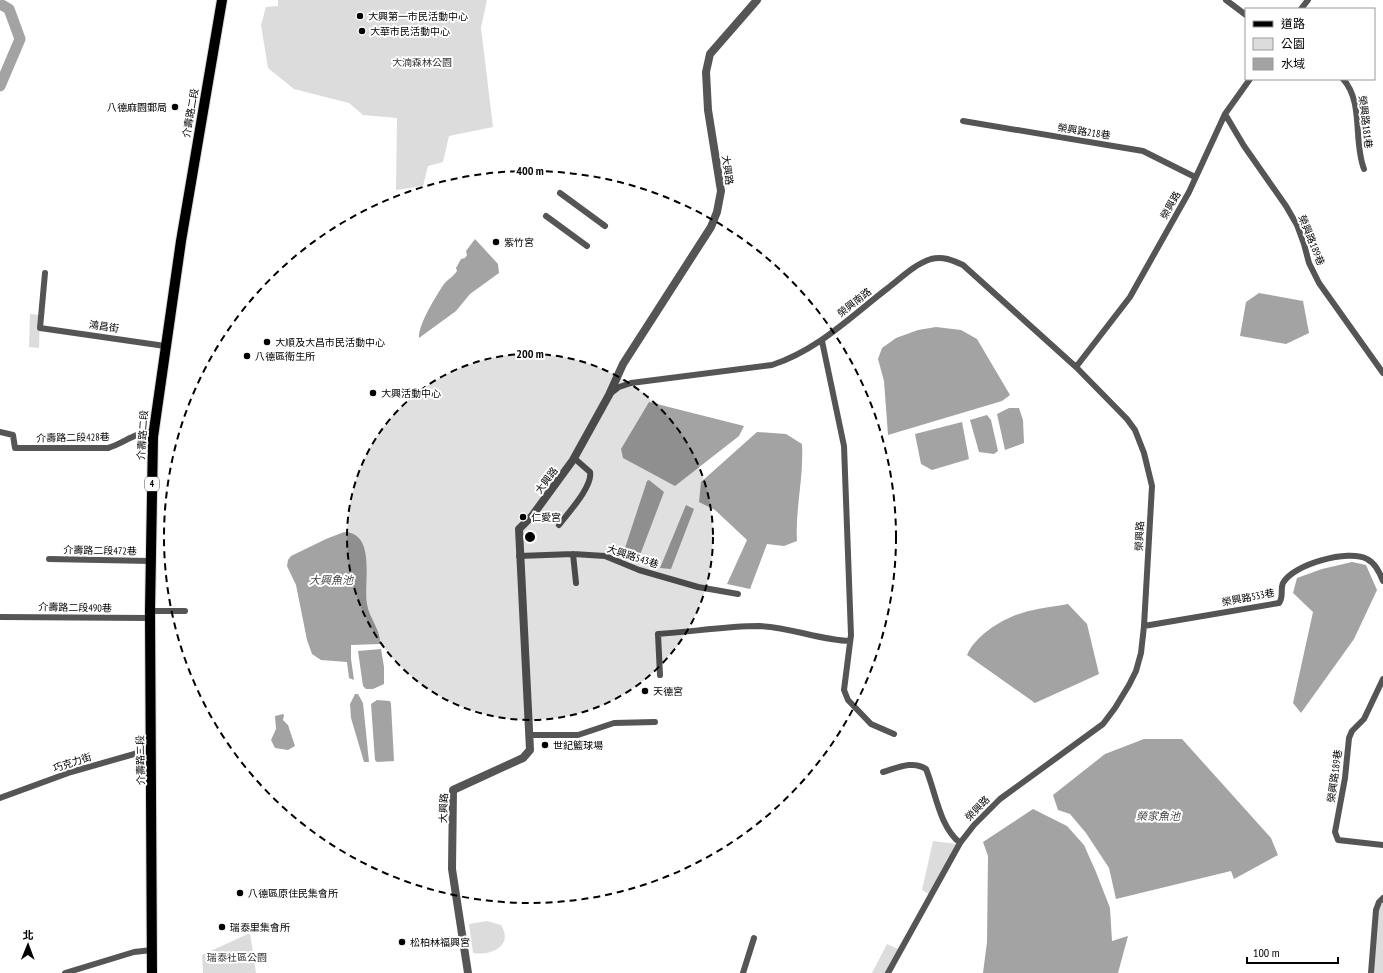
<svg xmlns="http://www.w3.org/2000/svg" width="1383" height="973" viewBox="0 0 1383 973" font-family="'PT Sans Narrow','Noto Sans TC',sans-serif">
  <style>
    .green { fill: #dcdcdc }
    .water { fill: #a3a3a3 }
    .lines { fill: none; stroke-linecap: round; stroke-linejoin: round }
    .river { stroke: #a3a3a3; stroke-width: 11 }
    .primary-casing { stroke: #dbdbdb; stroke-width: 12 }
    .minor { stroke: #555; stroke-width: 6 }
    .tertiary { stroke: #555; stroke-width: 8 }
    .primary { stroke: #000; stroke-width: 10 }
    .ring { fill: none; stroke: #000; stroke-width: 2; stroke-dasharray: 7 5 }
    .poi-dot { fill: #000; stroke: #fff; stroke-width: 1.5 }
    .labels { text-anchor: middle; stroke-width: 4; stroke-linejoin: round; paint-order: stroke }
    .shield { fill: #fff; stroke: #4c4c4c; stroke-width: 1 }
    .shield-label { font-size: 9px; font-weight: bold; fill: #000 }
    .poi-label { font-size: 10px; fill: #000; stroke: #fff; text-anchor: start }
    .park-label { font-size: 10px; fill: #333; stroke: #fff }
    .street-label { font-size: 10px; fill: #000; stroke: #fff }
    .water-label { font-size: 11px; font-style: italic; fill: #444; stroke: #fff }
    .centre { fill: #000; stroke: #fff; stroke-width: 2 }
    .ring-label { font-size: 12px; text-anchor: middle; font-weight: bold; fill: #000; stroke: #fff; stroke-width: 4; stroke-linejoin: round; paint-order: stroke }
  </style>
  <rect width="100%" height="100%" fill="#fff"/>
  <!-- green -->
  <path class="green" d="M278 0H487L481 28 493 127 449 136 443 162 428 166 423 186 396 190 397 118 363 115 349 103 294 89 268 68 261 25 266 7 278 6Z
    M30 314 40 315 39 348 29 347Z
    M933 841 957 844 929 894 922 890Z
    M1383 902V973H1371L1376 910Z
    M487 921 501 925C514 946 491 956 473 953L469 924Z
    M250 933 256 973H203L202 955Z
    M887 944 898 949 885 973H872Z"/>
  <!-- water -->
  <path class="water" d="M475 239 498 264 499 273 470 294 456 311 419 338C418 325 436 296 444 284 448 279 453 277 457 271L456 268 461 259 465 258 467 255 466 251Z
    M1259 293 1303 301 1309 333 1286 344 1240 336 1246 302Z
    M936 327 961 330 977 339 1010 395 1002 401 888 435 884 381 878 359 882 348 896 338 918 330Z
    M649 402 744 426 739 436 675 486 623 458 621 449Z
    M1009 408H1019L1023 420 1024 443 1005 450 997 414Z
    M987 415 991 420 998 451 994 454 979 452 970 420Z
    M962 422 969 459 932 470 921 464 915 434Z
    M757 432 786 434 802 444C804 477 795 509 797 541L784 546 767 544 750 589 727 584 747 540 715 510 699 502 701 482Z
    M649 480 664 492 637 563 622 557 647 481Z
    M686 505 694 509 671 569 660 568Z
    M344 532C377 533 363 583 367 604 369 618 381 630 380 644L351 645V659L354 680 349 678 347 662 321 660 312 654 307 640 296 585 287 566 288 560 291 556 326 539Z
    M1352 562 1366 565 1377 590 1354 639 1301 713 1293 703 1313 612 1293 593 1297 578 1322 569Z
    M1068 604 1087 624 1099 674 1035 703 967 655C976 635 1002 619 1022 613 1037 608 1053 607 1068 604Z
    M381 649 384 667V684L373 689H366L363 686 358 651Z
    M355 694H358L363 703 369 762H364L351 718 350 704Z
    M377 700 390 701 391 704 394 761 377 762 375 760 371 704Z
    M283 714 284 715 283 720 288 725 295 746 288 750 275 748 271 740 276 729 275 716Z
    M1144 739H1182L1271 838 1278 855 1234 879 1231 871 1116 899 1109 868 1086 833 1070 814 1058 810 1053 795 1105 754Z
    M1033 809 1067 826 1084 845 1096 872 1110 908 1112 941 1128 936 1118 973H983L987 942 988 856 983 842Z"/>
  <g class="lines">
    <!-- river -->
    <path class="river" d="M0 4 9 9 20 39 0 86"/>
    <!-- primary casing -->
    <g class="primary-casing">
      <path id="primary" d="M152 973 150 611 153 437 181 241 222 0"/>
    </g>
    <!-- minor -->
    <path class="minor" d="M1226 0 1246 15
      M1301 9 1308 0
      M1343 79C1364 102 1353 141 1364 169
      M1225 114 1244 146 1286 206 1297 225 1304 244 1309 263 1319 283 1383 373
      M963 121 1143 151 1195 177
      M560 193 605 226
      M546 216 587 246
      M45 273 40 328 165 346
      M822 341 844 446 851 635 844 690 848 700 871 724 894 734
      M1076 367 1130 297 1189 192 1225 114 1250 79
      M610 394 619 387 631 383 772 365C818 350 850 317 888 288 901 278 915 264 931 259 943 256 952 260 963 265L1076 367 1127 419 1135 430 1144 453 1152 486 1144 626 1141 653 1136 671 1129 685 1115 708 1103 724 1000 799 974 825 960 843 888 973
      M0 432 13 435 15 448H108C125 443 134 432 154 432
      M559 525C568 513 593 486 590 472L574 458
      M573 554 576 583
      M519 556 573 554 605 556 639 570 698 587 738 594
      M49 559 151 561
      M150 611H185
      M0 617 150 618
      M1144 626 1279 603C1284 597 1280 589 1283 583 1293 564 1349 549 1367 559 1375 563 1380 573 1383 581
      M660 675 658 634C691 632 726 626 759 626 790 627 819 640 850 641
      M1383 679 1364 719 1352 731 1349 738 1345 778 1335 832 1338 840 1383 845
      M529 735H578L614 723 655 722
      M883 772C897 768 913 760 926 769 936 793 939 826 960 843
      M0 798 71 772 152 749
      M65 973 134 952 152 950
      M743 973 754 938
      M1371 973 1376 910 1379 902 1383 898"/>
    <!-- tertiary -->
    <path class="tertiary" d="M468 973 452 869 453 790 523 758 530 750 519 529 532 516 573 460 609 395 623 364 711 227 717 212 721 191 708 110 706 72 710 54 757 0"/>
    <!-- primary -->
    <use href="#primary" class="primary"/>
  </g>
  <!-- distance rings -->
  <circle cx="530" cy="537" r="183" fill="#000" fill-opacity=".12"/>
  <g class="ring">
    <circle cx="530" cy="537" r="183"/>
    <circle cx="530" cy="537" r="366"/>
  </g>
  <!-- markers -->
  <g class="poi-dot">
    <circle cx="360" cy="16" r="4"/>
    <circle cx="362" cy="31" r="4"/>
    <circle cx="175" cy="107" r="4"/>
    <circle cx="496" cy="242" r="4"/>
    <circle cx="267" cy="342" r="4"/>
    <circle cx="247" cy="356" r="4"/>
    <circle cx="373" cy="393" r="4"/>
    <circle cx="523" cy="517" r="4"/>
    <circle cx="645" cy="691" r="4"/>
    <circle cx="545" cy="745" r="4"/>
    <circle cx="240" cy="893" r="4"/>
    <circle cx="222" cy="927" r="4"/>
    <circle cx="402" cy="942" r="4"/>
  </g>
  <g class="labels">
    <!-- shield labels -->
    <rect class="shield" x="145" y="477" width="14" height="14" rx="3"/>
    <g class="shield-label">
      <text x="152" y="487">4</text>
    </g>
    <!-- poi labels -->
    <g class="poi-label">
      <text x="368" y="20">大興第一市民活動中心</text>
      <text x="370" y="35">大華市民活動中心</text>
      <text x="167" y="111" text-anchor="end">八德麻園郵局</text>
      <text x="504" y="246">紫竹宮</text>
      <text x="275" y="346">大順及大昌市民活動中心</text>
      <text x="255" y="360">八德區衛生所</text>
      <text x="381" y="397">大興活動中心</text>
      <text x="531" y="521">仁愛宮</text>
      <text x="653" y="695">天德宮</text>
      <text x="553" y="749">世紀籃球場</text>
      <text x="248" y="897">八德區原住民集會所</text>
      <text x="230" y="931">瑞泰里集會所</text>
      <text x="410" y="946">松柏林福興宮</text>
    </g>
    <!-- park labels -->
    <g class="park-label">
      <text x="422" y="66">大湳森林公園</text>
      <text x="237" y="961">瑞泰社區公園</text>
    </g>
    <!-- street labels -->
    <g class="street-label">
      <text transform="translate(190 113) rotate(-80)" y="4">介壽路二段</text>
      <text transform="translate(1366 122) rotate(83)" y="4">榮興路181巷</text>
      <text transform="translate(1084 131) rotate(9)" y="4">榮興路218巷</text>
      <text transform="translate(728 170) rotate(82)" y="4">大興路</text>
      <text transform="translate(1170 205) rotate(-61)" y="4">榮興路</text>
      <text transform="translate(1312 240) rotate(68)" y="4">榮興路189巷</text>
      <text transform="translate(854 302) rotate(-38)" y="4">榮興南路</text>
      <text transform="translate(104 326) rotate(8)" y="4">鴻昌街</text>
      <text transform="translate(142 435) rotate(-86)" y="4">介壽路二段</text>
      <text transform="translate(73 437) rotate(-1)" y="4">介壽路二段428巷</text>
      <text transform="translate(546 480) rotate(-53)" y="4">大興路</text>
      <text transform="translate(1139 536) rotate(-87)" y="4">榮興路</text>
      <text transform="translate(100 550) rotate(1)" y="4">介壽路二段472巷</text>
      <text transform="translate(633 556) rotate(18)" y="4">大興路543巷</text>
      <text transform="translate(1248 597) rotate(-11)" y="4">榮興路533巷</text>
      <text transform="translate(75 607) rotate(1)" y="4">介壽路二段490巷</text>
      <text transform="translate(140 760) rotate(-91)" y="4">介壽路二段</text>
      <text transform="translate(72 762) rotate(-18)" y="4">巧克力街</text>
      <text transform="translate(1334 776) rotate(-82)" y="4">榮興路189巷</text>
      <text transform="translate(443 808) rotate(-88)" y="4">大興路</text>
      <text transform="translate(977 808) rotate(-46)" y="4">榮興路</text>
    </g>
    <!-- water labels -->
    <g class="water-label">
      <text x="331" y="584">大興魚池</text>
      <text x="1158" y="820">榮家魚池</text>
    </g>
  </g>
  <circle cx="530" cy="537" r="6" class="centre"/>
  <g class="ring-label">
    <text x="530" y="175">400 m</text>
    <text x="530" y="358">200 m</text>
  </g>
  <!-- legend -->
  <rect x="1245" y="8" width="130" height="72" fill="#ffffff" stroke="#999999"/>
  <rect x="1253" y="21" width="20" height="6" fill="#000000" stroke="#999999"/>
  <text x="1281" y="28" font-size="12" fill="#000000">道路</text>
  <rect x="1253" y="38" width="20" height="12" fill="#dcdcdc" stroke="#999999"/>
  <text x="1281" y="48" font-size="12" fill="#000000">公園</text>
  <rect x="1253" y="58" width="20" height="12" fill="#a3a3a3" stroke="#999999"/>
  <text x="1281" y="68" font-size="12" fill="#000000">水域</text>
  <!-- north arrow -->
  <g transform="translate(28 945) rotate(1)" stroke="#ffffff" stroke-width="3" paint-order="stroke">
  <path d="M0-3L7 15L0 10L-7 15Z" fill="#000000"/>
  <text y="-6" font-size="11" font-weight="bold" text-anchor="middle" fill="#000000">北</text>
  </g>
  <!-- scale -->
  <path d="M1247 957v6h91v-6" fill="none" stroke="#000000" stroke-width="2"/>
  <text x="1253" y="957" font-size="12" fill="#000000" stroke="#ffffff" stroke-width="3" paint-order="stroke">100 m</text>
</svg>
